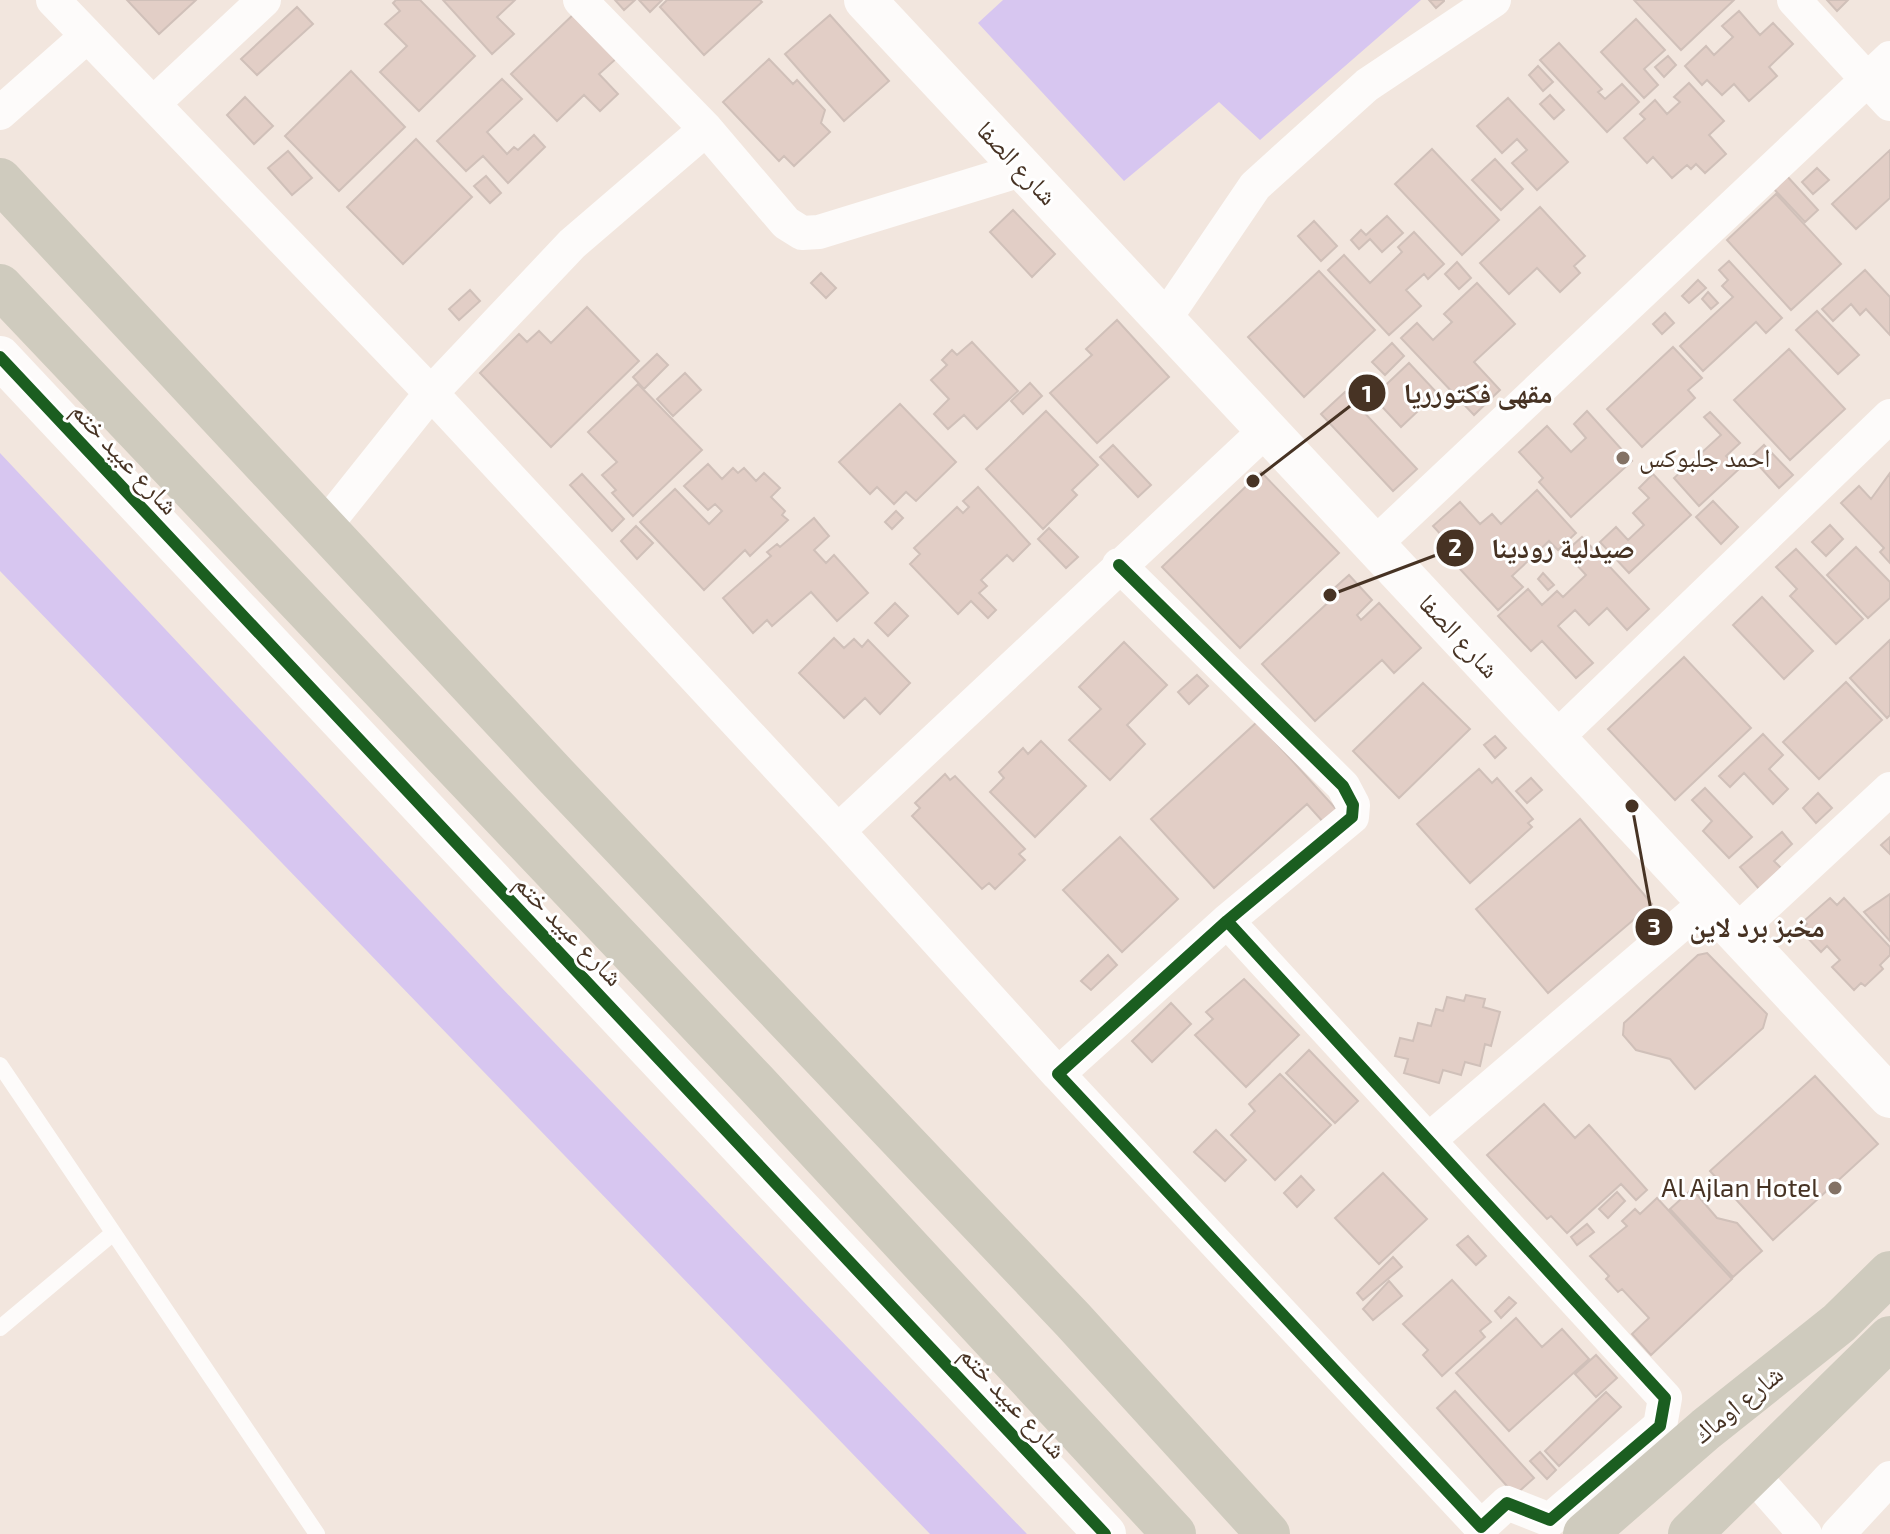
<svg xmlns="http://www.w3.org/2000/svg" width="1890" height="1534" viewBox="0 0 1890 1534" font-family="'Exo 2','Noto Naskh Arabic',sans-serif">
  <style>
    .green { fill: #d7c6f0 }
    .building { fill: #e2cec6; stroke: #d0c0b9; stroke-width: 2 }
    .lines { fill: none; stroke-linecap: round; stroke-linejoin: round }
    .service { stroke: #fdfbfa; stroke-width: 16 }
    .minor { stroke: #fdfbfa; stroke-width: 34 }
    .tertiary { stroke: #fdfbfa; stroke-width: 42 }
    .primary { stroke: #cfcbbe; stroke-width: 44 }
    .cycleway-casing { stroke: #fff; stroke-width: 17 }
    .cycleway { stroke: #1b5e20; stroke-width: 12 }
    .poi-dot { fill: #837265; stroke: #fff; stroke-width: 3 }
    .labels { text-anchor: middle; stroke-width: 6; stroke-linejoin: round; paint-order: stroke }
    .street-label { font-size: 26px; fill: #473324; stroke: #fff }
    .poi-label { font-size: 26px; fill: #473324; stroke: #fff; text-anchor: start }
    .leader { fill: none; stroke: #473324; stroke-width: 3 }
    .callout-dot { fill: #473324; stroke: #fff; stroke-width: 3 }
    .mark-label { font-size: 24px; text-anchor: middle; font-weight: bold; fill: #fff }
    .callout-label { font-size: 28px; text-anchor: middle; font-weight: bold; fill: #473324; stroke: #fff; stroke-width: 6; stroke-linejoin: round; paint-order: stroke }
  </style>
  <rect width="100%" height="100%" fill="#f2e6de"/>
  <!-- green -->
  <path class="green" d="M1003 0H1421L1260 140 1219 102 1124 181 978 23Z
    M0 453 500 986 1027 1534H930L0 571Z"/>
  <!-- building -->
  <path class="building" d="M127 0H196L159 34Z
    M396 0H420L475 56 419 111 380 72 407 46 385 24 400 11 393 3Z
    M443 0H515L497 17 514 34 492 54Z
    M615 0H635L624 10Z
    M639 0H662L650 12Z
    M667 0H760L762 2 704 55 660 7Z
    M1429 0H1444V1L1436 8Z
    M1634 0H1734L1681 50Z
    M1827 0H1848L1837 11Z
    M297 7 313 24 257 75 241 59Z
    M1739 11 1760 35 1773 23 1793 44 1769 67 1777 76 1749 101 1734 84 1722 95 1707 80 1702 85 1685 66 1706 46 1714 55 1733 37 1722 26Z
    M576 12 618 57 599 74 618 94 600 111 584 95 557 121 511 74Z
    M830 15 889 81 844 121 785 54Z
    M1636 19 1665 50 1644 69 1658 85 1644 98 1601 52Z
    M1559 43 1602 89 1598 92 1605 99 1622 84 1639 102 1607 132 1540 60Z
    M1668 56 1676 65 1664 77 1655 67Z
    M769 59 793 84 797 80 825 110 821 123 830 132 794 166 784 156 779 161 723 102Z
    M1538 66 1553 82 1543 91 1529 75Z
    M351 71 405 127 339 191 285 136Z
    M502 79 522 99 487 132 507 154 514 147 518 150 534 135 545 147 508 183 483 156 466 171 437 141Z
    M1689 83 1724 121 1709 135 1726 154 1705 173 1696 164 1691 169 1687 165 1672 178 1653 157 1647 163 1624 138 1645 119 1640 114 1655 100 1667 114 1680 102 1674 97Z
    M1550 95 1564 110 1554 119 1540 104Z
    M245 97 273 126 254 144 227 115Z
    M1508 98 1568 162 1537 190 1512 163 1527 150 1517 139 1502 153 1477 126Z
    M416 139 472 197 403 264 347 207Z
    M1432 149 1499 220 1462 255 1395 184Z
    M1890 150V198L1856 229 1832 204Z
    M288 151 312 178 292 195 268 168Z
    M1495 159 1523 189 1501 210 1472 180Z
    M1817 168 1829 180 1813 194 1802 182Z
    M1786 175 1818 210 1805 222 1773 188Z
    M486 176 501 193 490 203 474 186Z
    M1776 194 1841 264 1791 310 1727 240Z
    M1540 207 1585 256 1574 266 1580 273 1560 292 1537 268 1509 294 1480 263Z
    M1013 210 1055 254 1032 277 990 232Z
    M1387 216 1403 233 1382 252 1370 239 1359 249 1351 240 1361 230 1366 235Z
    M1314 221 1337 246 1321 261 1298 236Z
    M1414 232 1444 264 1428 279 1424 274 1406 290 1421 306 1389 335 1328 270 1344 255 1370 283 1402 252 1398 247Z
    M1729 261 1782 318 1766 333 1756 322 1703 371 1680 346 1733 297 1722 286 1728 280 1719 270Z
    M1457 262 1471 278 1459 289 1445 274Z
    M1865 270 1890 297V335L1866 309 1860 315 1851 304 1833 321 1822 309Z
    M1319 271 1375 330 1304 397 1248 337Z
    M821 273 836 288 826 298 811 283Z
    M1698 280 1706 288 1689 303 1682 296Z
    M1477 283 1515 324 1474 362 1500 390 1474 415 1401 338 1417 323 1433 340 1452 322 1444 314Z
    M470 290 480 301 459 320 449 309Z
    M1708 292 1718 303 1711 309 1702 299Z
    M587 307 639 361 551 447 480 373 519 334 527 342 539 331 551 343Z
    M1817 311 1859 355 1838 374 1796 330Z
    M1665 313 1674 323 1662 334 1653 324Z
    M1117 320 1169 377 1097 443 1050 393 1092 355 1086 349Z
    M972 342 1018 391 977 429 964 415 948 429 934 414 949 399 931 380 947 365 942 360 952 350 957 355Z
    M1392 343 1404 356 1385 375 1372 362Z
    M1673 347 1702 378 1688 390 1695 398 1642 447 1607 409Z
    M1789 349 1845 409 1790 460 1734 400Z
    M657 354 668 365 644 389 633 377Z
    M1409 363 1437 393 1401 427 1373 397Z
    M685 373 701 390 673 416 657 399Z
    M1030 383 1042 396 1023 414 1011 401Z
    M638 384 702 450 633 516 612 493 616 490 602 475 617 462 588 432Z
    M1345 392 1417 469 1393 491 1321 414Z
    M900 404 956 462 916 501 906 492 894 504 877 487 870 494 839 462Z
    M1046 411 1098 465 1072 490 1077 495 1043 529 986 469Z
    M1587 411 1632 461 1571 517 1539 482 1543 478 1519 452 1547 426 1571 452 1586 438 1574 424Z
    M1710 412 1740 443 1726 456 1739 469 1699 506 1674 478 1721 435 1704 417Z
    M1113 445 1151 485 1138 497 1100 457Z
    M1764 445 1793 475 1779 488 1751 457Z
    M708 464 722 479 733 468 738 473 744 468 756 481 764 473 780 488 771 497 785 511 782 515 788 520 750 556 745 550 704 590 640 522 675 489 709 524 722 511 715 504 708 510 684 486Z
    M1261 472 1339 553 1240 648 1162 567Z
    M1890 473V563L1880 552 1884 548 1841 503 1859 486 1871 499Z
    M582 474 624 519 612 531 570 485Z
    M1653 474 1691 515 1629 573 1600 542 1616 527 1628 540 1644 525 1633 513 1649 498 1639 488Z
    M978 487 1030 544 1013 561 1007 555 981 580 987 586 979 593 996 610 988 618 971 601 958 614 910 564 920 554 914 548 957 507 963 513 969 507 963 501Z
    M1537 490 1576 533 1558 550 1549 541 1512 576 1523 587 1498 610 1447 555 1454 549 1433 526 1460 502 1480 524 1492 514 1501 524Z
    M1713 501 1738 527 1721 544 1696 517Z
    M896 511 903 518 892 529 885 522Z
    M814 518 829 536 814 550 826 563 834 555 868 593 837 621 811 592 772 626 767 620 753 633 723 598 771 556 767 552 777 544 780 547Z
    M1830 525 1843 539 1826 556 1812 542Z
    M636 526 653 543 637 559 621 541Z
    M1049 528 1078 557 1066 568 1038 539Z
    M1582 537 1649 609 1627 630 1607 608 1589 625 1575 610 1560 624 1558 626 1593 663 1576 678 1542 641 1531 651 1498 616 1528 589 1542 605 1557 591 1563 597 1586 575 1565 552Z
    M1856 547 1890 582V598L1868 618 1827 575Z
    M1796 549 1863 619 1836 644 1790 596 1797 589 1776 567Z
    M1543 573 1554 585 1548 590 1538 579Z
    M1349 575 1372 600 1357 615 1361 620 1379 603 1421 648 1394 673 1382 660 1315 721 1262 664 1334 597 1329 593Z
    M1762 597 1813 651 1784 679 1733 625Z
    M895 603 908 616 888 636 875 623Z
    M834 638 844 648 854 639 862 647 868 640 910 683 880 714 865 698 844 718 799 673Z
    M1890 640V715L1887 718 1850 678Z
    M1124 642 1167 685 1127 725 1145 744 1110 780 1069 740 1101 709 1079 687Z
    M1684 657 1751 728 1675 800 1608 729Z
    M1197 675 1208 686 1189 704 1178 692Z
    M1846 682 1882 720 1819 779 1783 742Z
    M1423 683 1470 729 1399 798 1353 751Z
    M1257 722 1337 810 1324 823 1307 804 1214 888 1151 819Z
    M1763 734 1783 755 1769 769 1788 789 1773 804 1744 773 1730 787 1719 776Z
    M1495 736 1506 748 1495 758 1484 745Z
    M1041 741 1086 786 1035 837 990 792 1004 778 999 772 1023 748 1028 754Z
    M1479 769 1492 783 1497 778 1533 819 1528 823 1532 827 1470 883 1417 824Z
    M945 774 950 780 955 776 1025 849 1019 854 1025 860 995 889 989 883 982 889 912 816 920 808 915 803Z
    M1531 778 1542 790 1527 803 1516 791Z
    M1705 788 1752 837 1729 858 1703 831 1712 821 1692 800Z
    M1818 793 1832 808 1816 823 1803 808Z
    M1580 819 1652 904 1548 993 1476 909Z
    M1782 832 1792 844 1774 861 1782 869 1760 890 1740 867Z
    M1120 837 1178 899 1122 952 1063 890Z
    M1890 837V854L1881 845Z
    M1890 894V941L1864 912Z
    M1830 898 1837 905 1844 898 1890 947V955L1880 965 1883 969 1865 986 1861 983 1854 990 1832 967 1840 960 1827 946 1821 952 1801 931 1807 924 1804 921Z
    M1707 953 1767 1014 1763 1028 1695 1089 1670 1059 1636 1050 1623 1035 1624 1023 1698 955Z
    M1108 955 1117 965 1091 990 1081 981Z
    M1244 979 1299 1035 1246 1087 1195 1035 1213 1019 1206 1012Z
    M1466 995 1485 999 1483 1007 1500 1012 1491 1046 1485 1044 1480 1066 1465 1062 1461 1075 1443 1070 1439 1083 1404 1073 1408 1059 1395 1056 1400 1038 1413 1041 1418 1023 1431 1026 1436 1009 1443 1011 1447 997 1464 1001Z
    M1171 1003 1191 1024 1152 1062 1132 1041Z
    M1309 1050 1358 1101 1335 1123 1286 1073Z
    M1280 1074 1331 1125 1275 1180 1231 1135 1255 1111 1249 1104Z
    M1815 1076 1878 1144 1773 1240 1710 1171Z
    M1544 1104 1575 1138 1589 1125 1647 1190 1636 1200 1621 1184 1567 1233 1551 1216 1547 1219 1487 1155Z
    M1216 1130 1246 1160 1225 1181 1194 1152Z
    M1383 1173 1427 1219 1379 1264 1335 1218Z
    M1301 1176 1314 1190 1297 1207 1284 1193Z
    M1692 1189 1717 1218 1737 1223 1762 1251 1733 1277 1670 1209Z
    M1617 1192 1625 1201 1608 1218 1599 1209Z
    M1657 1198 1732 1279 1651 1355 1632 1334 1649 1318 1622 1289 1618 1292 1606 1279 1609 1276 1590 1256 1627 1226 1622 1221 1635 1209 1640 1214Z
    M1587 1224 1594 1232 1577 1245 1571 1237Z
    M1468 1236 1486 1256 1476 1265 1457 1245Z
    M1393 1257 1402 1267 1363 1300 1357 1293Z
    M1452 1280 1491 1322 1480 1331 1485 1337 1442 1376 1423 1355 1428 1350 1403 1324Z
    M1389 1281 1402 1296 1373 1320 1363 1309Z
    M1509 1297 1516 1303 1501 1318 1495 1311Z
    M1516 1318 1542 1347 1562 1329 1589 1359 1509 1431 1456 1373Z
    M1596 1355 1617 1378 1596 1397 1575 1374Z
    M1455 1391 1534 1478 1515 1495 1437 1408Z
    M1606 1392 1621 1407 1559 1466 1545 1451Z
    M1540 1452 1556 1470 1547 1479 1530 1461Z"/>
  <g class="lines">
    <!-- service -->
    <path class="service" d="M0 1065 317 1534
      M0 1328 112 1234"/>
    <!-- minor -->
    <path class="minor" d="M53 0 431 393 838 831 1058 1074
      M580 0 706 129 786 223 802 233 819 232 1024 169
      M1794 0 1890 104
      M155 102 264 0
      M0 113 86 37
      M1164 320 1255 186 1367 85 1494 0
      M325 526 431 393 572 244 706 129
      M1374 545 1890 58
      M1119 565 1343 786 1353 805 1352 817 1227 921 1058 1074 1481 1527 1507 1503 1550 1520 1660 1426 1665 1398 1227 921
      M1555 739 1890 416
      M838 831 1266 430
      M1736 932 1890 789
      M1430 1139 1707 902
      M1753 1475 1805 1534
      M1838 1534 1890 1478"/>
    <!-- tertiary -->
    <path class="tertiary" d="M865 0 1890 1097
      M0 357 1105 1534"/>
    <!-- primary -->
    <path class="primary" d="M0 180 557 777 1073 1320 1268 1534
      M0 286 755 1082 1174 1534
      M1585 1534 1706 1429 1839 1323 1890 1273
      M1690 1534 1890 1338"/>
    <!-- cycleway casing -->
    <g class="cycleway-casing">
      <path id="cycleway" d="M0 357 1105 1534
        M1119 565 1343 786 1353 805 1352 817 1227 921 1058 1074 1481 1527 1507 1503 1550 1520 1660 1426 1665 1398 1227 921"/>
    </g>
    <!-- cycleway -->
    <use href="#cycleway" class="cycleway"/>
  </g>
  <!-- markers -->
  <g class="poi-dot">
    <circle cx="1623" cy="458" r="8"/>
    <circle cx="1835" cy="1188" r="8"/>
  </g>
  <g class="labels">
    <!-- street labels -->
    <g class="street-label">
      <text transform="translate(1017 163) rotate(47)" y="9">شارع الصفا</text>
      <text transform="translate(125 458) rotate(47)" y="9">شارع عبيد ختم</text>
      <text transform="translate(1459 636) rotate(47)" y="9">شارع الصفا</text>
      <text transform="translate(569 930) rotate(46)" y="9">شارع عبيد ختم</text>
      <text transform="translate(1013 1402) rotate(47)" y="9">شارع عبيد ختم</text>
      <text transform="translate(1738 1404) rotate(-39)" y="9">شارع اوماك</text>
    </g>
    <!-- poi labels -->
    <g class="poi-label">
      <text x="1639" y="467">احمد جلبوكس</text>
      <text x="1819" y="1197" text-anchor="end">Al Ajlan Hotel</text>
    </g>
  </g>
  <!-- callouts -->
  <path class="leader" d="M1253 481L1367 393M1330 595L1455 548M1632 806L1654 927"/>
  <g class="callout-dot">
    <circle cx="1253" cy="481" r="8"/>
    <circle cx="1330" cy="595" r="8"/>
    <circle cx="1632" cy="806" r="8"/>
    <circle cx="1367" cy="393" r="20"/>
    <circle cx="1455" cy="548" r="20"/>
    <circle cx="1654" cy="927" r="20"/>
  </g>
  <g class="mark-label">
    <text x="1367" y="402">1</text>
    <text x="1455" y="556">2</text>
    <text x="1654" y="935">3</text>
  </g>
  <g class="callout-label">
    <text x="1478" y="403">مقهى فكتورريا</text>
    <text x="1563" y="558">صيدلية رودينا</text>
    <text x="1757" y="937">مخبز برد لاين</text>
  </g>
</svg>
